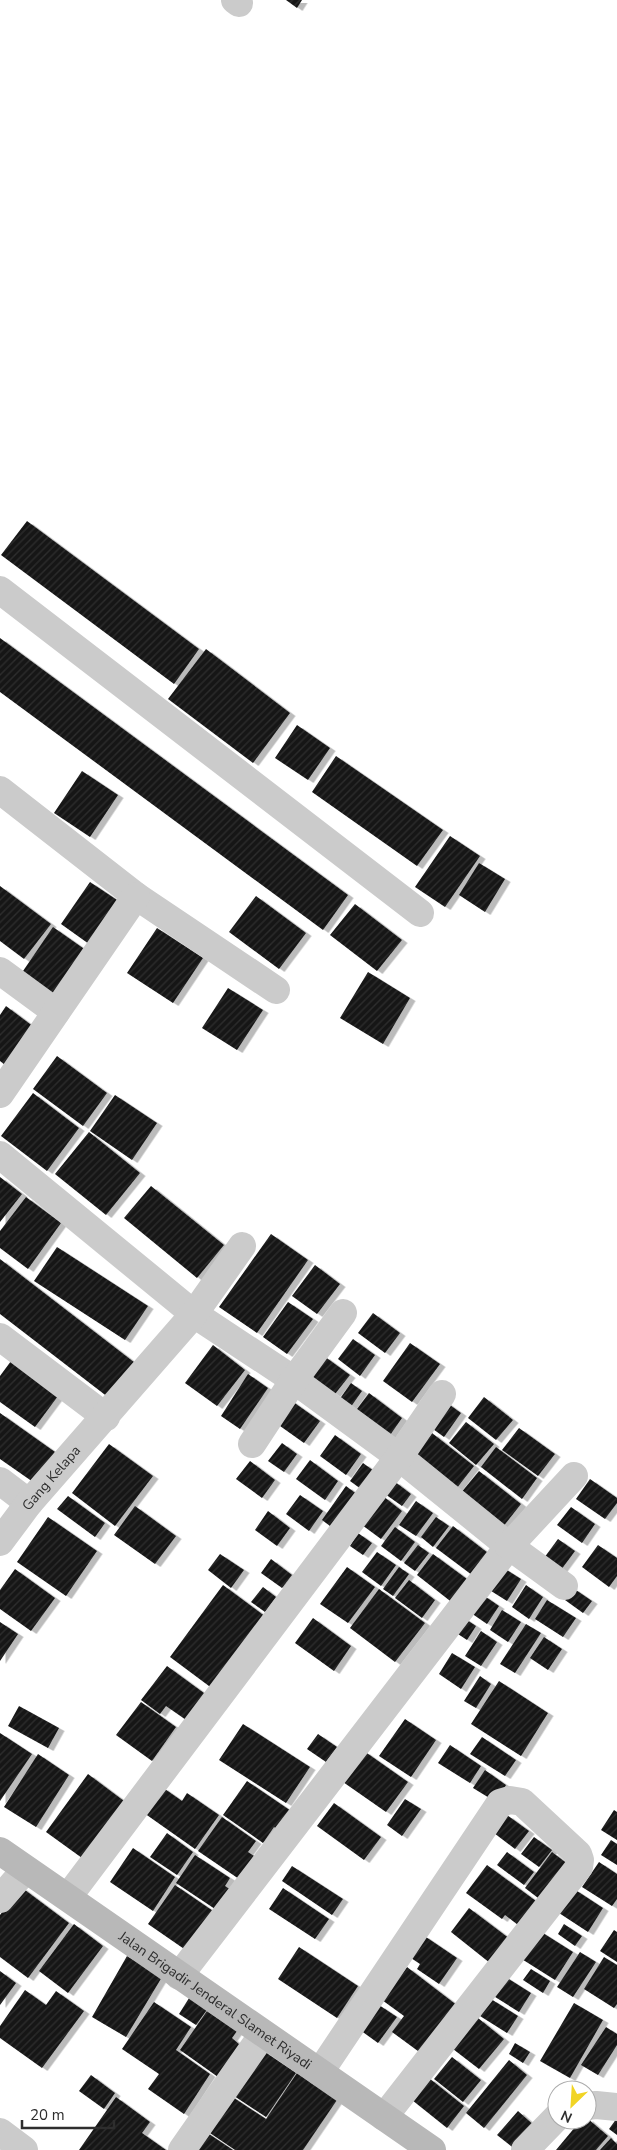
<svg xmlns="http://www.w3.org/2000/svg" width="617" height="2150" viewBox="0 0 617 2150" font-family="'Nunito Sans',sans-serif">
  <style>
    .building { fill: url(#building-hatch); filter: url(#shadow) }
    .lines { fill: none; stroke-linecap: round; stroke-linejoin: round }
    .minor { stroke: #cbcbcb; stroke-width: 28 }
    .secondary { stroke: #b8b8b8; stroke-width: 28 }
    .labels { text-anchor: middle; stroke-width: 5; stroke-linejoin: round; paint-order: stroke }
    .street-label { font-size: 14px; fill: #2e2e2e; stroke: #fff }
  </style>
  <defs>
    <pattern id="building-hatch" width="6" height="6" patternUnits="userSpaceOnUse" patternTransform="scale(1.25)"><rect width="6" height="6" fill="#151515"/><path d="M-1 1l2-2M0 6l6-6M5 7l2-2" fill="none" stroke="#2f2f2f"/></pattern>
    <filter id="shadow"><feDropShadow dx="5.5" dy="3" stdDeviation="0" flood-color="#0004"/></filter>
  </defs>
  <rect width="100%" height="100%" fill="#fff"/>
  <!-- building -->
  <path class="building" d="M286 0H302L297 8Z
    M27 521 199 649 174 684 1 555Z
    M0 638 348 895 323 930 0 692Z
    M206 649 290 713 253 763 168 699Z
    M297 725 330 748 308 780 275 758Z
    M336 756 443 830 417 866 312 792Z
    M82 771 118 795 90 837 54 813Z
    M450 836 480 856 445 907 415 887Z
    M479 863 505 879 485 912 459 895Z
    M90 882 126 906 96 949 61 924Z
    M0 886 51 924 24 959 0 941Z
    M256 896 306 933 279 969 229 932Z
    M355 904 402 940 377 971 330 935Z
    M53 927 90 953 58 1000 21 974Z
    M157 928 203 958 173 1003 127 973Z
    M368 972 410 998 383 1044 340 1018Z
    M228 988 263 1010 237 1050 202 1028Z
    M6 1006 34 1027 5 1065 0 1061V1015Z
    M57 1056 107 1093 83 1126 33 1089Z
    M33 1093 79 1128 47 1171 1 1136Z
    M115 1095 157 1123 132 1160 90 1131Z
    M89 1132 140 1173 106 1215 55 1174Z
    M0 1177 22 1194 0 1222Z
    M151 1186 224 1245 197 1278 124 1218Z
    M26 1197 61 1223 28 1269 0 1248V1231Z
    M271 1234 308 1260 257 1333 219 1307Z
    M57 1247 148 1306 125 1340 34 1281Z
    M0 1259 139 1366 113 1401 0 1314Z
    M315 1265 340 1284 317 1314 292 1296Z
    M288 1302 313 1319 287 1354 263 1337Z
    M373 1313 400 1333 385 1353 358 1333Z
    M353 1339 375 1355 360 1376 338 1359Z
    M410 1343 440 1364 412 1402 383 1381Z
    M213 1345 245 1370 217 1406 185 1383Z
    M324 1356 350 1375 335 1394 310 1376Z
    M11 1361 58 1396 35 1427 0 1402V1376Z
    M248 1374 268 1388 240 1429 221 1416Z
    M351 1383 362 1391 350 1408 339 1400Z
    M369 1393 402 1418 388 1438 354 1413Z
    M484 1397 513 1420 496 1440 468 1418Z
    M289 1399 320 1421 304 1443 273 1421Z
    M443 1400 461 1413 444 1437 426 1424Z
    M0 1413 55 1452 33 1482 0 1459Z
    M466 1422 494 1444 476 1465 449 1443Z
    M519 1428 555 1454 538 1476 502 1450Z
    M432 1433 474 1466 453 1493 411 1460Z
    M335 1435 361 1454 346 1475 320 1456Z
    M282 1443 297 1454 284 1472 268 1461Z
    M109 1444 153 1476 115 1526 72 1493Z
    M496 1447 537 1478 522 1499 481 1467Z
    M310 1460 338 1481 325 1500 296 1479Z
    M250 1461 275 1480 262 1498 236 1479Z
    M363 1463 374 1471 361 1489 350 1481Z
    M479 1471 521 1504 502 1528 460 1494Z
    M590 1479 617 1498V1503L605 1519 576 1499Z
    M394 1481 411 1494 402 1506 385 1494Z
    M346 1486 358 1495 334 1529 322 1520Z
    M300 1495 323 1511 309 1531 286 1514Z
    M68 1496 105 1523 95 1537 57 1509Z
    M383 1496 402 1511 381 1539 362 1525Z
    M416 1501 433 1513 416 1536 399 1525Z
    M135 1506 176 1536 155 1564 114 1535Z
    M571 1507 595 1524 582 1543 557 1525Z
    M268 1511 290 1528 277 1546 255 1530Z
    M48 1517 97 1551 66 1596 17 1562Z
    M436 1517 449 1526 433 1547 421 1537Z
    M453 1526 488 1553 472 1575 436 1548Z
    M395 1527 415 1542 401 1561 381 1546Z
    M358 1533 372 1543 363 1555 350 1546Z
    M558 1539 575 1551 561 1570 544 1558Z
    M418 1545 429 1553 415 1571 404 1563Z
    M598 1545 617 1558V1576L609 1587 582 1567Z
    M377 1552 396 1565 381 1586 362 1572Z
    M220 1554 244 1570 231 1588 208 1570Z
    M433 1554 471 1582 454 1604 417 1575Z
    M271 1559 292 1575 282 1588 261 1573Z
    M347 1567 375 1587 348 1623 320 1604Z
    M399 1567 409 1574 393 1596 383 1589Z
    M502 1567 521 1579 507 1601 488 1589Z
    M15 1569 55 1598 31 1631 0 1609V1590Z
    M409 1580 435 1600 422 1618 395 1598Z
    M223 1585 266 1617 213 1689 170 1657Z
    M526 1585 543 1597 529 1619 512 1607Z
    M263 1587 276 1597 265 1612 251 1602Z
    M573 1588 592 1601 583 1613 565 1600Z
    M379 1589 425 1623 395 1662 350 1628Z
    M483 1595 499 1606 487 1624 471 1613Z
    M547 1600 576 1618 563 1637 535 1619Z
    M502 1610 521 1622 508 1642 490 1630Z
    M461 1616 476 1626 467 1640 452 1630Z
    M313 1618 351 1646 334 1671 295 1643Z
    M0 1622 18 1634 0 1661Z
    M526 1624 541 1633 515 1673 500 1664Z
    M481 1631 497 1642 481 1666 465 1656Z
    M544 1637 562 1649 548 1670 530 1658Z
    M452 1653 475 1667 461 1689 439 1674Z
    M167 1666 208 1696 189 1722 166 1706 160 1714 141 1700Z
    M480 1676 491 1684 476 1708 464 1701Z
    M499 1681 548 1713 521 1756 471 1724Z
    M141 1702 176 1727 152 1761 116 1735Z
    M19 1706 59 1728 48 1748 8 1726Z
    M405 1719 436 1740 411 1777 379 1756Z
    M243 1724 310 1767 286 1803 219 1760Z
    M0 1733 32 1754 0 1801Z
    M318 1734 337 1747 326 1762 307 1749Z
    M482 1737 516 1760 505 1776 470 1754Z
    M450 1745 481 1766 470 1783 438 1763Z
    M364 1751 408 1782 386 1812 343 1782Z
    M38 1754 69 1775 36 1827 4 1807Z
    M485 1770 506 1785 496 1802 473 1788Z
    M88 1774 124 1801 82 1858 46 1832Z
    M247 1781 294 1813 281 1832 274 1827 263 1843 223 1815Z
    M162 1787 182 1801 187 1793 219 1815 195 1849 144 1813Z
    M405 1799 421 1809 402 1836 387 1825Z
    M334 1803 381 1837 364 1860 317 1826Z
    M614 1810 617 1812V1840L601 1830Z
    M507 1815 529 1831 515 1849 494 1833Z
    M222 1817 256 1841 248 1852 254 1856 239 1879 198 1851Z
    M167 1833 193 1852 177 1875 150 1857Z
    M534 1837 552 1850 539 1867 521 1854Z
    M611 1840 617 1844V1865L601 1855Z
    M133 1848 175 1877 153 1911 110 1882Z
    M507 1852 534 1872 524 1885 497 1865Z
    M552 1852 573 1868 546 1904 525 1888Z
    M195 1855 230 1878 225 1886 231 1890 218 1911 176 1883Z
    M599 1862 617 1874V1899L612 1906 582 1887Z
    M487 1865 540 1904 522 1928 505 1915 502 1919 466 1893Z
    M292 1866 343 1899 332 1915 282 1881Z
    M175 1885 216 1913 190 1953 148 1924Z
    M21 1887 69 1923 28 1978 0 1957V1915Z
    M283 1888 329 1919 315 1939 269 1909Z
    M574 1889 603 1908 588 1932 559 1913Z
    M469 1908 514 1942 495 1967 451 1932Z
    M74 1924 103 1946 68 1993 39 1971Z
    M564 1924 582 1936 575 1946 558 1934Z
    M535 1928 573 1952 555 1980 517 1956Z
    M614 1930 617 1932V1962L600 1951Z
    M423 1935 457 1958 439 1984 417 1969 420 1964 408 1956Z
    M299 1947 358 1986 337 2018 278 1979Z
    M580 1952 596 1962 573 1997 557 1987Z
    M127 1956 162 1977 126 2037 92 2017Z
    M604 1957 617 1965V2004L614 2008 584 1989Z
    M407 1967 458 2006 422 2054 392 2032 404 2016 382 2000Z
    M531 1969 550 1981 543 1993 523 1980Z
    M0 1971 16 1983 0 2005Z
    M504 1976 531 1993 519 2012 492 1995Z
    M25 1990 46 2005 56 1991 84 2011 42 2068 0 2038V2026Z
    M191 1995 209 2007 196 2025 179 2014Z
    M491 1999 518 2016 507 2033 480 2016Z
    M154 2002 191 2027 176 2050 210 2074 184 2114 148 2089 159 2074 122 2049Z
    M574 2003 603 2020 570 2078 540 2061Z
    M379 2005 397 2017 378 2043 360 2030Z
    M207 2011 237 2031 232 2038 240 2045 218 2077 180 2050Z
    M478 2018 504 2039 479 2069 453 2049Z
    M606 2027 617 2034V2045L598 2075 581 2065Z
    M515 2043 530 2052 523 2063 509 2054Z
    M259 2048 296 2073 266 2117 228 2092Z
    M452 2057 481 2080 463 2102 434 2079Z
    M509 2060 527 2075 484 2128 466 2113Z
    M297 2073 337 2100 303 2150H235L204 2129 228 2094 266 2119 258 2131Z
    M91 2075 115 2093 104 2109 79 2091Z
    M429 2078 464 2106 447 2128 412 2100Z
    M116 2097 150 2122 142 2133 166 2150H79Z
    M518 2111 537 2128 516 2150 497 2135Z
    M587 2118 608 2136 596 2150H556L581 2120H587Z
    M617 2118V2135L609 2129Z
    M203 2130 233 2150H189Z
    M611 2138 617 2144V2150H600Z"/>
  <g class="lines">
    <!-- minor -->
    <g class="minor">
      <path d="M235 0 239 3"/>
      <path d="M0 590 420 913"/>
      <path d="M0 790 136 896 276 990"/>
      <path d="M0 971 56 1012"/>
      <path d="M0 1094 136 896"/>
      <path d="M0 1155 194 1314 294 1380 399 1457 509 1546 179 1976"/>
      <path d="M0 1337 106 1417"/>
      <path d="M252 1444 294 1380 343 1313"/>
      <path d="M0 1481 29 1503"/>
      <path id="s1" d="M0 1542 29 1503 194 1314 242 1246"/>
      <path d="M564 1586 509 1546 574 1476"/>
      <path d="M68 1897 399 1457 442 1394"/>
      <path d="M0 1899 25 1870"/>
      <path d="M320 2072 500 1803 510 1800 522 1802 578 1854 580 1860 579 1867 384 2117"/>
      <path d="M587 2106 596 2105 617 2107"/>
      <path d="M0 2132 24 2150"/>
      <path d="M182 2150 263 2034"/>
      <path d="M525 2150 557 2117"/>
    </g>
    <!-- secondary -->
    <path class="secondary" id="s2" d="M0 1851 432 2150"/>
  </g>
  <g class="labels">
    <!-- street labels -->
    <g class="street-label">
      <text dy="5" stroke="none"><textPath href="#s1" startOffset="82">Gang Kelapa</textPath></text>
      <text dy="5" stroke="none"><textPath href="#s2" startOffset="262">Jalan Brigadir Jenderal Slamet Riyadi</textPath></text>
    </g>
  </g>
  <!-- north arrow -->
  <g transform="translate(572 2105) rotate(205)"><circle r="24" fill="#ffffff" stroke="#ababab"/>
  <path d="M0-4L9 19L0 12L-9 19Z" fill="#f1d424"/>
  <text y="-8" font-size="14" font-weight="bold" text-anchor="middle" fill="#2e2e2e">N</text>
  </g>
  <!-- scale -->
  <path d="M22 2120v8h92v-8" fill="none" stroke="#2e2e2e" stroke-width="2.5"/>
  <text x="30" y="2120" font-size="15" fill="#2e2e2e" stroke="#ffffff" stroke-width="4" paint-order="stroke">20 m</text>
</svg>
